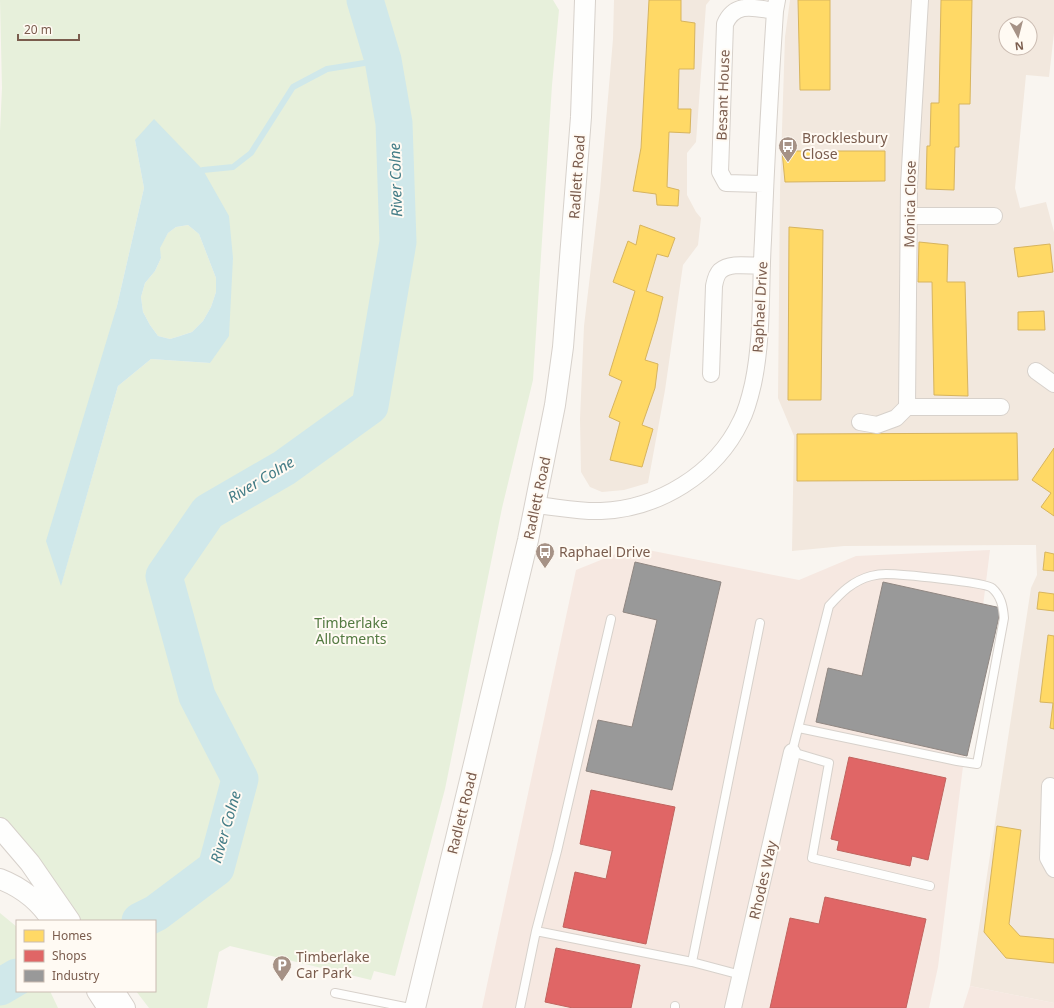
<svg xmlns="http://www.w3.org/2000/svg" width="1054" height="1008" viewBox="0 0 1054 1008" font-family="'Noto Sans',sans-serif">
  <style>
    .residential { fill: #f2e8de; fill-rule: evenodd }
    .commercial { fill: #f6e8e1 }
    .green { fill: #e7f0db; fill-rule: evenodd }
    .water { fill: #d0e8ea; fill-rule: evenodd }
    .homes { fill: #ffd966; stroke: #d7b45e }
    .shops { fill: #e06666; stroke: #c1635e }
    .industry { fill: #999; stroke: #908782 }
    .lines { fill: none; stroke-linecap: round; stroke-linejoin: round }
    .stream { stroke: #d0e8ea; stroke-width: 6 }
    .river { stroke: #d0e8ea; stroke-width: 37 }
    .service-casing { stroke: #d7d1cb; stroke-width: 10 }
    .minor-casing { stroke: #d7d1cb; stroke-width: 18 }
    .tertiary-casing { stroke: #d7d1cb; stroke-width: 22 }
    .service { stroke: #fefefd; stroke-width: 8 }
    .minor { stroke: #fefefd; stroke-width: 16 }
    .tertiary { stroke: #fefefd; stroke-width: 20 }
    .labels { text-anchor: middle; stroke-width: 4; stroke-linejoin: round; paint-order: stroke }
    .street-label { font-size: 14px; fill: #7a5c4d; stroke: #fffaf3 }
    .poi-label { font-size: 14px; fill: #7a5c4d; stroke: #fffaf3; text-anchor: start }
    .park-label { font-size: 14px; fill: #537a41; stroke: #fffaf3 }
    .water-label { font-size: 15px; font-style: italic; fill: #437c86; stroke: #fffaf3 }
  </style>
  <rect width="100%" height="100%" fill="#f9f5f0"/>
  <!-- residential -->
  <path class="residential" d="M614 0H710L706 5 696 142 687 153V195L696 212 701 218 698 245 683 265 665 390 648 483 624 490 602 492 590 487 581 472 580 419 584 326 600 191 613 39Z
    M790 0H1054V33L1049 77 1026 75 1015 188 1020 208 1046 202 1054 232V1003L970 986 1031 588 1037 575 1036 545 844 546 792 551 794 436 778 398 780 191 785 37ZM1006 24H1030V48H1006Z"/>
  <!-- commercial -->
  <path class="commercial" d="M633 547 799 580 856 556 990 550 938 967 929 1008H482L576 570Z
    M970 986 1054 1003V1008H963Z"/>
  <!-- green -->
  <path class="green" d="M0 0H553L559 10 552 85 533 380 502 508 445 789 395 976 374 971 371 980 230 946 219 952 207 1008H149L136 991H155V921H81L0 817V131L2 88ZM135 140 233 258 210 363 151 359 118 386 61 585 117 306 144 188Z
    M188 225 199 234 216 278V292L211 307 203 321 192 332 180 336 170 339 158 336 150 325 143 312 141 297 145 283 155 271 161 258 159 248 168 233 176 227Z
    M0 913 17 927V991H50L58 1008H0Z"/>
  <!-- water -->
  <path class="water" d="M154 119 203 170 229 216 233 258 229 336 210 363 151 359 118 386 61 586 46 541 117 306 144 188 135 140ZM188 225 199 234 216 278V292L211 307 203 321 192 332 180 336 170 339 158 336 150 325 143 312 141 297 145 283 155 271 161 258 160 248 168 233 176 227Z"/>
  <!-- homes -->
  <path class="homes" d="M649 0H681V21L695 23 694 69H679L678 109H691L690 133 669 132 667 187 679 190 678 206 657 205 656 194 633 191 641 148Z
    M798 0H830V90H800Z
    M941 0H972L970 104H959V147H955L954 190 926 189 927 146H930L931 103H939Z
    M782 151H885V181L785 182Z
    M640 225 675 238 668 257 657 254 646 291 663 297 657 321 645 360 658 364 655 388 642 425 653 429 642 467 610 460 620 422 609 417 622 381 609 375 635 291 613 282 628 241 636 245Z
    M789 227 823 230 821 400H788Z
    M919 242 948 245 947 282H965L968 396 934 395 932 282H918Z
    M1050 244 1053 272 1018 277 1014 248Z
    M1044 311 1045 330H1018V312Z
    M1017 433 1018 480 797 481V434Z
    M1054 448V516L1041 507 1051 493 1032 480Z
    M1045 552 1054 554V571L1043 570Z
    M1039 592 1054 594V611L1037 609Z
    M1048 635 1054 636V729L1050 728 1053 703 1040 702Z
    M997 826 1021 830 1009 924 1020 936 1054 939V963L1006 958 984 932Z"/>
  <!-- shops -->
  <path class="shops" d="M849 757 946 778 928 860 912 856 910 866 837 850 839 841 831 839Z
    M591 790 675 807 646 944 563 927 575 872 606 879 612 851 580 844Z
    M825 897 926 919 906 1008H770L790 918 819 924Z
    M556 948 640 965 631 1008H573L545 1002Z"/>
  <!-- industry -->
  <path class="industry" d="M635 562 721 582 672 790 586 771 598 720 632 727 657 620 623 612Z
    M883 582 1001 608 967 756 816 722 828 668 862 676Z"/>
  <g class="lines">
    <!-- stream -->
    <path class="stream" d="M203 170 233 167 251 153 293 87 327 69 383 60"/>
    <!-- river -->
    <path class="river" d="M140 921 156 913 216 868 240 779 197 696 164 576 208 512 284 468 370 406 398 242 394 123 383 60 365 0
      M0 987 17 977"/>
    <!-- service casing -->
    <g class="service-casing">
      <path id="service" d="M799 728 957 761 977 764 1004 618C1003 606 1001 596 992 588 985 582 899 574 886 574 881 574 875 575 871 576 852 581 841 593 829 606L792 752 829 763 812 858 930 886
        M536 931 692 962
        M741 975 692 962 760 623
        M335 993 410 1008
        M520 1008 536 931 557 851 611 619
        M675 1008V1006"/>
    </g>
    <!-- minor casing -->
    <g class="minor-casing">
      <path id="minor" d="M764 184 726 183 720 172 725 24C735 1 755 8 775 11
        M909 216H994
        M1036 371 1054 384
        M711 374 714 286C715 281 716 275 720 271 730 262 749 266 762 266
        M907 407H1001
        M860 422 877 425 896 418 907 407 909 185 920 0
        M536 505C557 507 580 512 601 511 658 509 716 474 741 421 747 410 750 397 753 384 763 337 760 288 763 240 766 164 770 87 775 11L777 0
        M1050 786 1048 858 1054 869
        M733 1008 792 752"/>
    </g>
    <!-- tertiary casing -->
    <g class="tertiary-casing">
      <path id="tertiary" d="M0 828 30 863 70 921
        M0 879C21 887 40 902 52 921
        M97 991 108 1008
        M114 991 125 1008
        M415 1008 528 540 555 405 563 347 581 117 585 0"/>
    </g>
    <!-- service -->
    <use href="#service" class="service"/>
    <!-- minor -->
    <use href="#minor" class="minor"/>
    <!-- tertiary -->
    <use href="#tertiary" class="tertiary"/>
  </g>
  <!-- icons -->
  <defs>
    <g id="bus-pin" transform="scale(1)"><path d="M0 17L-7.5 6A9.5 9.5 0 1 1 7.5 6Z" fill="#a69286" stroke="#fffaf3"/><path d="M-5-6H5V4H4V6H2V4H-2V6H-4V4H-5ZM-3.5-4V0h7V-4ZM-3.5 1.2v1.5H-2V1.2ZM2 1.2v1.5H3.5V1.2Z" fill="#fff"/></g>
    <g id="parking-pin" transform="scale(1)"><path d="M0 17L-7.5 6A9.5 9.5 0 1 1 7.5 6Z" fill="#a69286" stroke="#fffaf3"/><path d="M-3.5-5.5H1a3.5 3.5 0 0 1 0 7H-1V5.5H-3.5ZM-1-3.4V-.6H.8a1.4 1.4 0 0 0 0-2.8Z" fill="#fff"/></g>
  </defs>
  <g fill-rule="evenodd">
    <use href="#bus-pin" x="788" y="146"/>
    <use href="#bus-pin" x="545" y="552"/>
    <use href="#parking-pin" x="282" y="965"/>
  </g>
  <g class="labels">
    <!-- street labels -->
    <g class="street-label">
      <text transform="translate(723 95) rotate(-88)" y="5">Besant House</text>
      <text transform="translate(577 177) rotate(-86)" y="5">Radlett Road</text>
      <text transform="translate(910 204) rotate(-89)" y="5">Monica Close</text>
      <text transform="translate(760 307) rotate(-87)" y="5">Raphael Drive</text>
      <text transform="translate(537 498) rotate(-78)" y="5">Radlett Road</text>
      <text transform="translate(462 813) rotate(-76)" y="5">Radlett Road</text>
      <text transform="translate(763 880) rotate(-77)" y="5">Rhodes Way</text>
    </g>
    <!-- poi labels -->
    <g class="poi-label">
      <text x="802" y="143">Brocklesbury<tspan x="802" dy="16">Close</tspan></text>
      <text x="559" y="557">Raphael Drive</text>
      <text x="296" y="962">Timberlake<tspan x="296" dy="16">Car Park</tspan></text>
    </g>
    <!-- park labels -->
    <g class="park-label">
      <text x="351" y="628">Timberlake<tspan x="351" dy="16">Allotments</tspan></text>
    </g>
    <!-- water labels -->
    <g class="water-label">
      <text transform="translate(396 180) rotate(-92)" y="5">River Colne</text>
      <text transform="translate(261 480) rotate(-31)" y="5">River Colne</text>
      <text transform="translate(226 827) rotate(-74)" y="5">River Colne</text>
    </g>
  </g>
  <!-- legend -->
  <rect x="16" y="920" width="140" height="72" fill="#fffaf3" stroke="#cabbb1"/>
  <rect x="24" y="930" width="20" height="12" fill="#ffd966" stroke="#cabbb1"/>
  <text x="52" y="940" font-size="12" fill="#7a5c4d">Homes</text>
  <rect x="24" y="950" width="20" height="12" fill="#e06666" stroke="#cabbb1"/>
  <text x="52" y="960" font-size="12" fill="#7a5c4d">Shops</text>
  <rect x="24" y="970" width="20" height="12" fill="#999999" stroke="#cabbb1"/>
  <text x="52" y="980" font-size="12" fill="#7a5c4d">Industry</text>
  <!-- north arrow -->
  <g transform="translate(1018 36) rotate(173)"><circle r="19" fill="#fffaf3" stroke="#cabbb1"/>
  <path d="M0-3L7 15L0 10L-7 15Z" fill="#a69286"/>
  <text y="-6" font-size="11" font-weight="bold" text-anchor="middle" fill="#7a5c4d">N</text>
  </g>
  <!-- scale -->
  <path d="M18 34v6h61v-6" fill="none" stroke="#7a5c4d" stroke-width="2"/>
  <text x="24" y="34" font-size="12" fill="#7a5c4d" stroke="#fffaf3" stroke-width="3" paint-order="stroke">20 m</text>
</svg>
